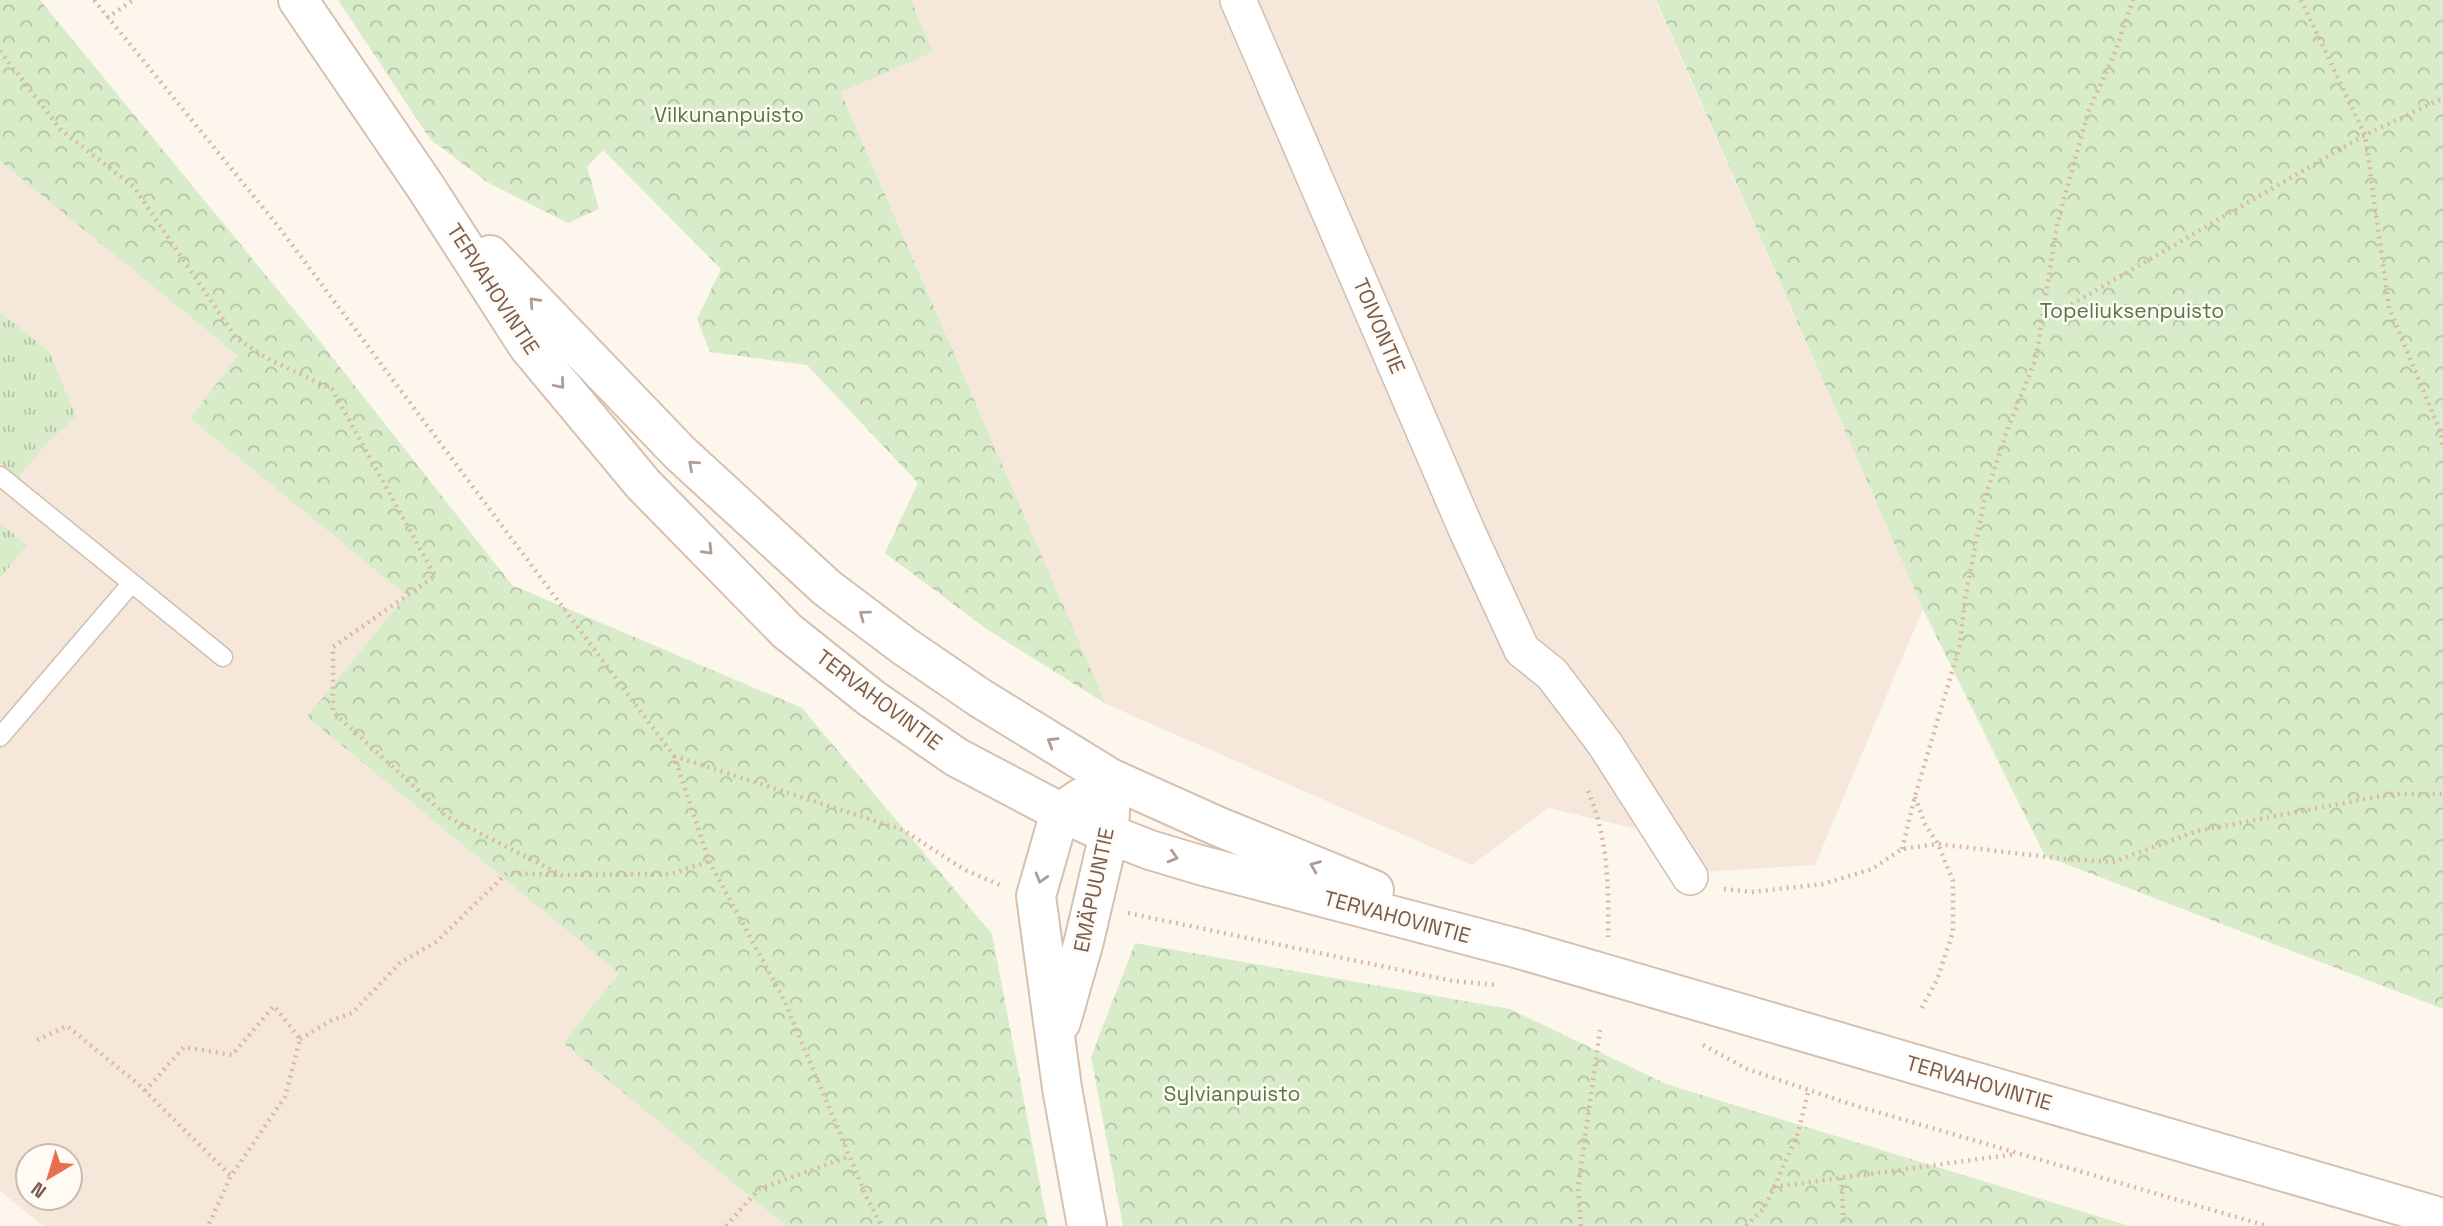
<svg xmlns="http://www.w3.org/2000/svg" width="2443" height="1226" viewBox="0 0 2443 1226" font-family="'Space Grotesk',sans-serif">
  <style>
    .residential { fill: #f5e8da; fill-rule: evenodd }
    .forest { fill: url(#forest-crowns) }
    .park { fill: url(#park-tufts) }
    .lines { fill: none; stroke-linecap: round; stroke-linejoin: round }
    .lane-casing { stroke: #d1beb0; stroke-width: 21 }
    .street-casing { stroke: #d1beb0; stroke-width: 38 }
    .secondary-casing { stroke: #d6c0b0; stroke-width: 42 }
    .path { stroke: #d9b8a5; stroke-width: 4.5; stroke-dasharray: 2 5; stroke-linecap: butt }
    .lane { stroke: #fff; stroke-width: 18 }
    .street { stroke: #fff; stroke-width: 35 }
    .secondary { stroke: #fff; stroke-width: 38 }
    .oneway { stroke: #af9d94 }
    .labels { text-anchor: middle; stroke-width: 5; stroke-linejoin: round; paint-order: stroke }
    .park-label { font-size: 21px; fill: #537a41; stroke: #fffaf3 }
    .street-label { font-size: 21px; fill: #7a5c4d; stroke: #fffaf3 }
  </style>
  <defs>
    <pattern id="forest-crowns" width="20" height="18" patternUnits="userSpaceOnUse" patternTransform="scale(1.75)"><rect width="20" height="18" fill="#d8ecc9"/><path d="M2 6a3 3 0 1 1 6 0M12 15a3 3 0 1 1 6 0" fill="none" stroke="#b4c2a5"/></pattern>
    <pattern id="park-tufts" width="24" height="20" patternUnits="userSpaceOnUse" patternTransform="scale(1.75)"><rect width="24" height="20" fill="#d8ecc9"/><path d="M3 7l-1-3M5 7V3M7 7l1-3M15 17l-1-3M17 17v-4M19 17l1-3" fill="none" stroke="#b4c2a5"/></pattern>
  </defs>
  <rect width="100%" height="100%" fill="#fdf6ec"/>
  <!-- residential -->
  <path class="residential" d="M911 0H1655L1923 609 1815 865 1705 872 1690 841 1548 808 1472 865 1106 704 841 91 933 52Z
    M0 161 239 357 190 418 406 595 307 717 619 973 563 1043 786 1226H43L0 1191ZM28 1156H70V1198H28Z"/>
  <!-- forest -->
  <path class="forest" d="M0 0H40L314 334 512 585 802 708 992 934 1048 1226H786L563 1043 619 973 307 717 406 595 190 418 238 356 0 161Z
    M338 0H911L933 52 841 92 1106 704 988 630 885 553 918 483 807 365 710 352 697 319 721 269 603 150 587 167 599 209 568 223 487 182 430 139Z
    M1656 0H2443V1009L2045 856 1923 609Z
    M1135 943 1510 1009 1666 1084 2129 1226H1123L1091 1057Z"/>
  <!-- park -->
  <path class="park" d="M0 312 49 351 76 417 46 444 18 478 0 463Z
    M0 523 27 545 0 578Z"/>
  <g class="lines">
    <!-- lane casing -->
    <g class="lane-casing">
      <path id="lane" d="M0 476 223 657
        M0 737 131 584"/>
    </g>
    <!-- street casing -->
    <g class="street-casing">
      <path id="street" d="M1238 0 1467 531 1522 650 1552 674 1605 744 1690 877"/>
    </g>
    <!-- secondary casing -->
    <g class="secondary-casing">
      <path id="secondary" d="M298 0 425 186 528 346 643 484 787 631 871 698 956 757 1060 812 1109 834 1150 850 1200 865 1516 948 2443 1218
        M490 255 680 453 827 588 904 646 980 698 1110 778 1217 826 1374 890
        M1081 798 1060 812 1036 896 1062 1088 1087 1226
        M1061 1022 1084 941 1109 834 1110 809"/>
    </g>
    <!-- path -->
    <path class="path" d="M94 0 278 226 674 756 709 861 784 1000 867 1198 882 1226
      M2301 0 2365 135 2389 308 2441 433 2443 449
      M107 18 133 0
      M0 51 61 130 134 187 236 338 270 360 332 389 435 576 333 647V712L446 816 562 875 672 874 709 861
      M2041 322 2365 135 2443 98
      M674 756 903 830 965 870 1000 885
      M1588 791C1608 837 1609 887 1608 937
      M1915 797 1925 824 1938 844 1953 881V932L1937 980 1921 1009
      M1902 849 1915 796 1960 645 1965 599 1984 501 2007 431 2036 358 2057 225 2088 112 2114 55 2133 0
      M1724 889 1751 892 1823 884 1872 869 1902 849 1938 844 2065 859 2113 862 2197 831 2391 794H2443
      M1128 913 1453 981 1497 985
      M300 1039 332 1020 352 1013 401 962 436 942 507 873 560 875
      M37 1040 67 1026 137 1083 231 1176
      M1703 1045 1747 1069 1850 1104 2267 1226
      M145 1091 184 1047 232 1055 274 1006 300 1039 285 1097 231 1176 208 1226
      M1841 1178 1844 1226
      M1774 1187 2016 1154
      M726 1226 759 1189 850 1156
      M1581 1226 1578 1188 1600 1030
      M1746 1226 1765 1207 1797 1136 1809 1089"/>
    <!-- lane -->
    <use href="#lane" class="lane"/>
    <!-- street -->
    <use href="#street" class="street"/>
    <!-- secondary -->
    <use href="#secondary" class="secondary"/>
  </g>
  <!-- one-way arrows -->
  <defs><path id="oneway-chevron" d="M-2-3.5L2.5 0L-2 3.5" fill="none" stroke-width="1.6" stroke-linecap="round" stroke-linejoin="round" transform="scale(1.75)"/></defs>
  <g class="oneway">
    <use href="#oneway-chevron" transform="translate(534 302) rotate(-133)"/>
    <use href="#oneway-chevron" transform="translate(560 384) rotate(50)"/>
    <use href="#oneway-chevron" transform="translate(693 465) rotate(-138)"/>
    <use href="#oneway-chevron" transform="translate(708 550) rotate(46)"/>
    <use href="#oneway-chevron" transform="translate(864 615) rotate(-143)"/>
    <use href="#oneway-chevron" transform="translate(1052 742) rotate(-149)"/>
    <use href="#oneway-chevron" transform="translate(1173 857) rotate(17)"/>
    <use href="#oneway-chevron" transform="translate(1315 866) rotate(-158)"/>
    <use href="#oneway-chevron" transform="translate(1041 878) rotate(106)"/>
  </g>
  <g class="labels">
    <!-- park labels -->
    <g class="park-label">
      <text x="729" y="122">Vilkunanpuisto</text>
      <text x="2132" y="318">Topeliuksenpuisto</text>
      <text x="1232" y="1101">Sylvianpuisto</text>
    </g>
    <!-- street labels -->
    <g class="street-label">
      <text transform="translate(493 289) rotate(57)" y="7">TERVAHOVINTIE</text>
      <text transform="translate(1379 326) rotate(67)" y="7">TOIVONTIE</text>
      <text transform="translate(879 700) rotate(37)" y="7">TERVAHOVINTIE</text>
      <text transform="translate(1094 890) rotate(-78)" y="7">EMÄPUUNTIE</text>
      <text transform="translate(1397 917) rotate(15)" y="7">TERVAHOVINTIE</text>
      <text transform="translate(1979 1083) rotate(16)" y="7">TERVAHOVINTIE</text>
    </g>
  </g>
  <!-- north arrow -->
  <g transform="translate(49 1177) rotate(218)"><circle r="33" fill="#fffaf3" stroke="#cabbb1" stroke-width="2"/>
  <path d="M0-5L12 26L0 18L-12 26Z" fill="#e76f51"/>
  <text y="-10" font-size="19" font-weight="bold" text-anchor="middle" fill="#7a5c4d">N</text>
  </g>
</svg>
